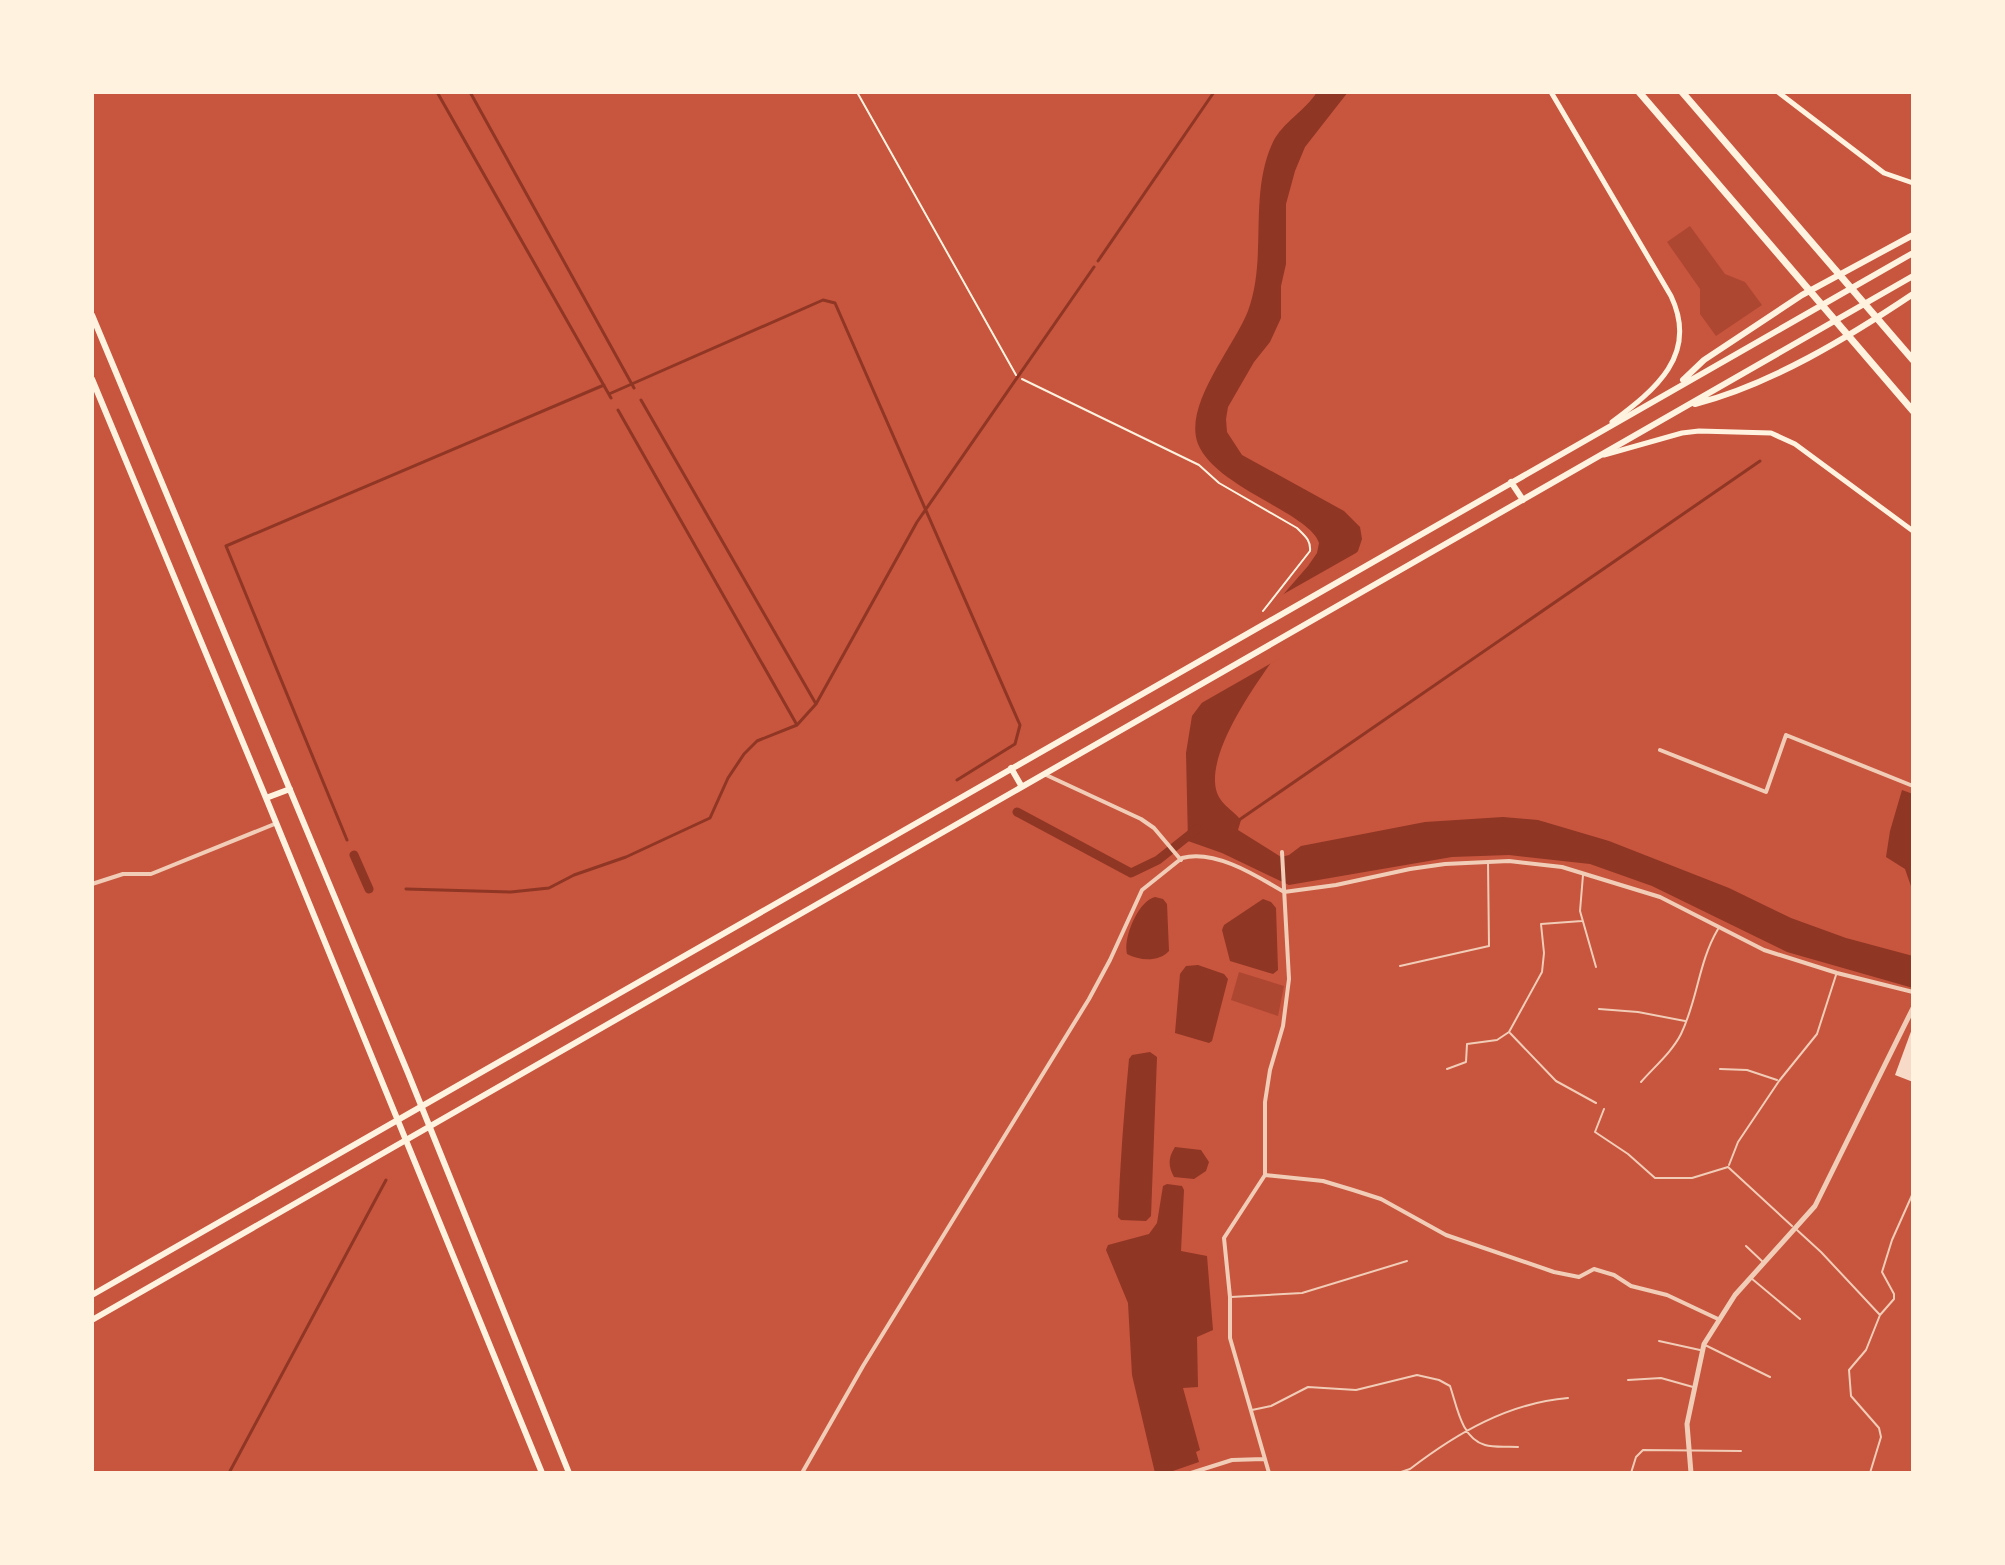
<svg xmlns="http://www.w3.org/2000/svg" width="2005" height="1565" viewBox="0 0 2005 1565" font-family="Bitter,serif">
  <style>
    .green { fill: #ae4732 }
    .water { fill: #8f3625 }
    .pier { fill: #c8553d }
    .lines { fill: none; stroke-linecap: round; stroke-linejoin: round }
    .stream { stroke: #8f3625; stroke-width: 3 }
    .canal { stroke: #8f3625; stroke-width: 9 }
    .building { fill: #f7dbc8 }
    .path { stroke: #fff3e0; stroke-width: 2 }
    .service { stroke: #f1ccb7; stroke-width: 2 }
    .minor { stroke: #f1ccb7; stroke-width: 4 }
    .tertiary { stroke: #f1ccb7; stroke-width: 5 }
    .secondary { stroke: #fff3e0; stroke-width: 5 }
    .primary { stroke: #fff3e0; stroke-width: 6 }
    .trunk { stroke: #fff3e0; stroke-width: 6 }
    .motorway { stroke: #fff3e0; stroke-width: 7 }
  </style>
  <rect width="100%" height="100%" fill="#c8553d"/>
  <!-- green -->
  <path class="green" d="M1690 226 1725 274 1745 282 1762 305 1716 336 1700 314V289L1667 242Z
    M1239 972 1284 986 1278 1016 1231 1000Z"/>
  <!-- water -->
  <path class="water" d="M1317 92H1348L1305 147 1295 171 1286 204V264L1281 286V318L1270 342 1254 362 1228 407 1226 419 1227 432 1242 455 1344 511 1360 527 1362 539 1358 551C1320 601 1212 721 1215 782 1216 803 1230 807 1241 820L1238 830 1281 857 1289 855 1301 846 1425 822 1503 817 1538 820 1609 841 1729 888 1791 918 1846 938 1913 956V988L1787 952 1652 886 1590 864 1509 855 1452 857 1289 885 1222 853 1188 841 1186 753 1192 716 1281 597 1308 566 1317 553 1319 543C1310 513 1216 488 1198 444 1183 405 1234 347 1248 311 1268 257 1248 195 1273 142 1283 122 1305 111 1317 92Z
    M1902 790 1913 794V892L1905 869 1886 857 1890 831Z
    M1155 897 1163 899 1167 904 1169 951C1159 962 1140 961 1127 954 1123 938 1138 901 1155 897Z
    M1263 899 1271 902 1276 908 1278 970 1273 974 1230 961 1222 930 1224 925Z
    M1198 965 1224 974 1228 979 1212 1041 1209 1043 1175 1033 1180 974 1186 966Z
    M1150 1052 1157 1057 1151 1216 1146 1221 1121 1220 1118 1217C1120 1164 1124 1111 1129 1059L1132 1055Z
    M1175 1147 1201 1150 1209 1162 1206 1171 1194 1179 1174 1177C1168 1166 1168 1158 1175 1147Z
    M1167 1184 1182 1186 1184 1190 1181 1251 1207 1256 1213 1330 1197 1337 1198 1387 1183 1388 1200 1450 1196 1452 1199 1462 1167 1473H1155L1132 1375 1128 1303 1106 1250 1108 1245 1149 1234 1157 1223 1163 1186Z"/>
  <!-- pier -->
  <path class="pier" d="M1363 549 1282 657 1191 709 1273 600Z"/>
  <g class="lines">
    <!-- stream -->
    <path class="stream" d="M437 92 611 398
      M470 92 634 388
      M1098 261 1214 92
      M609 394 823 300 835 303 1020 725 1015 744 957 780
      M641 400 816 704
      M618 410 797 725
      M1239 820 1760 461
      M347 840 226 546 604 385
      M406 889 511 892 549 888 574 875 626 857 710 818 728 778 744 754 757 741 797 725 816 704 917 522 1094 267
      M229 1473 386 1180"/>
    <!-- canal -->
    <path class="canal" d="M1017 812 1131 873 1158 860 1197 829
      M354 855 369 889"/>
  </g>
  <!-- building -->
  <path class="building" d="M1913 1026V1082L1895 1075Z"/>
  <g class="lines">
    <!-- path -->
    <path class="path" d="M857 92 1016 375
      M1022 379 1199 465 1219 483 1297 528C1305 536 1311 540 1310 551L1263 611"/>
    <!-- service -->
    <path class="service" d="M1583 875 1580 911 1596 967
      M1400 966 1489 946 1488 862
      M1599 1009 1638 1012 1685 1021
      M1510 1033 1556 1081 1596 1103
      M1447 1069 1466 1062 1467 1044 1497 1040 1509 1032 1542 972 1544 953 1541 924 1582 921
      M1720 1069 1747 1070 1777 1080
      M1641 1082C1654 1067 1672 1052 1681 1034 1698 999 1698 963 1718 929
      M1604 1109 1595 1132 1628 1154 1655 1178H1692L1728 1167 1792 1226
      M1729 1165 1738 1142 1779 1081 1817 1034 1836 975
      M1797 1230 1821 1252 1880 1315
      M1746 1246 1764 1263
      M1751 1278 1800 1319
      M1231 1297 1302 1293 1407 1261
      M1659 1341 1700 1350
      M1705 1345 1770 1377
      M1628 1380 1661 1378 1693 1387
      M1252 1410 1271 1406 1308 1387 1356 1390 1417 1375 1439 1380 1450 1386C1457 1406 1461 1438 1485 1445 1495 1448 1508 1446 1518 1447
      M1398 1473 1410 1469C1457 1433 1508 1403 1568 1398
      M1631 1473 1636 1457 1643 1450 1741 1451
      M1870 1473 1881 1437 1879 1428 1851 1396 1849 1370 1866 1350 1880 1315 1894 1299V1294L1882 1272 1892 1240 1913 1193"/>
    <!-- minor -->
    <path class="minor" d="M1660 750 1766 792 1786 735 1913 786
      M1044 774 1141 819 1154 828 1181 860
      M92 884 123 874H151L277 823
      M1284 892 1336 885 1410 869 1445 864 1509 861 1562 867 1660 897 1764 950 1837 973 1913 992
      M1265 1175 1323 1181 1353 1190 1381 1199 1446 1235 1554 1272 1579 1277 1594 1269 1614 1275 1631 1286 1667 1295 1718 1319
      M802 1473 863 1366 1089 999 1110 960 1142 890 1182 858C1215 849 1257 876 1284 892
      M1191 1473 1232 1460 1264 1459
      M1269 1473 1230 1338V1297L1224 1238 1265 1175V1102L1270 1070 1283 1026 1289 979 1282 852"/>
    <!-- tertiary -->
    <path class="tertiary" d="M1691 1473 1687 1424 1704 1344 1735 1295 1815 1206 1913 1008"/>
    <!-- secondary -->
    <path class="secondary" d="M1551 92 1671 296C1699 355 1655 390 1612 422
      M1778 92 1884 173 1913 183
      M1604 455 1682 433 1699 431 1771 433 1795 444 1913 531"/>
    <!-- primary -->
    <path class="primary" d="M1683 380 1704 360 1802 295 1913 235
      M1695 404C1770 385 1849 337 1913 294
      M1511 482 1523 500
      M1011 768 1022 787
      M92 1295 1913 253
      M92 1320 1913 276"/>
    <!-- trunk -->
    <path class="trunk" d="M92 315 408 1073 569 1473
      M92 379 266 798 542 1473
      M266 798 290 789"/>
    <!-- motorway -->
    <path class="motorway" d="M1639 92 1913 411
      M1682 92 1913 360"/>
  </g>
  <!-- border -->
  <rect width="2005" height="1565" fill="none" stroke="#fff3e0" stroke-width="188"/>
</svg>
